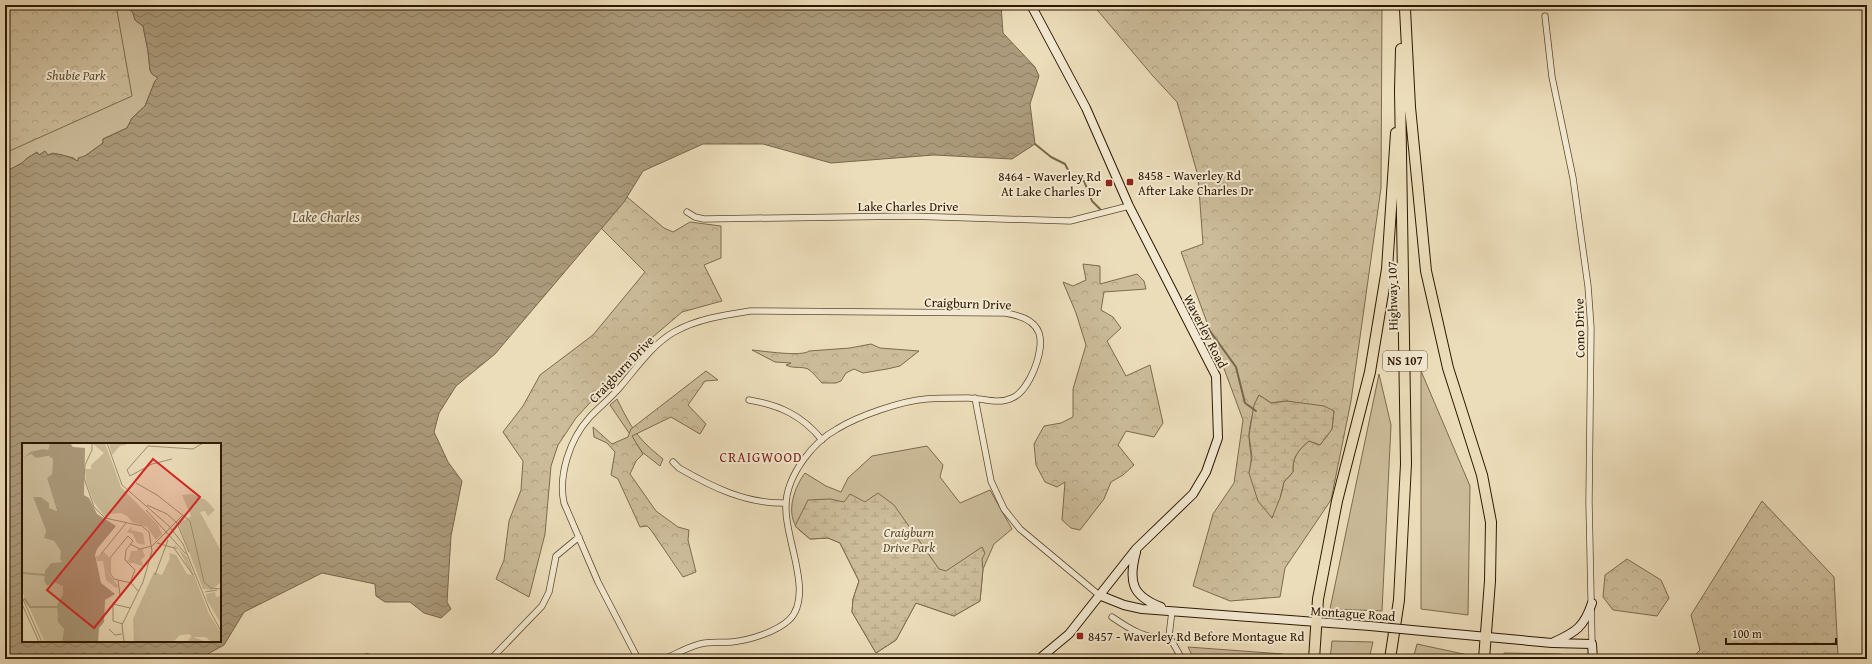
<svg xmlns="http://www.w3.org/2000/svg" width="1872" height="664" viewBox="0 0 1872 664" font-family="'Gentium Book Plus',serif">
  <style>
    .green { fill: #ccbc9a; stroke: #7d6a4d }
    .forest { fill: url(#forest-crowns); stroke: #7d6a4d; fill-rule: evenodd }
    .wetland { fill: url(#wetland-marsh); stroke: #7d6a4d }
    .water { fill: url(#water-waves); stroke: #79664a; fill-rule: evenodd }
    .lines { fill: none; stroke-linecap: round; stroke-linejoin: round }
    .stream { stroke: #79664a; stroke-width: 2 }
    .street-casing { stroke: #5e4a2e; stroke-width: 7 }
    .secondary-casing { stroke: #2e1900; stroke-width: 10 }
    .highway-casing { stroke: #2e1900; stroke-width: 12 }
    .street { stroke: #f3e9d2; stroke-width: 5.5 }
    .secondary { stroke: #f3e9d2; stroke-width: 8 }
    .highway { stroke: #ecddba; stroke-width: 10 }
    .secondary-bridge-casing { stroke: #2e1900; stroke-width: 10; stroke-linecap: butt }
    .secondary-bridge { stroke: #f3e9d2; stroke-width: 8 }
    .poi-dot { fill: #8f2418; stroke: #f3e9d2; stroke-width: 1.5 }
    .labels { text-anchor: middle; stroke-width: 4; stroke-linejoin: round; paint-order: stroke }
    .shield { fill: #f3e9d2; stroke: #69573f; stroke-width: 1 }
    .shield-label { font-size: 12px; font-weight: bold; fill: #2e1900 }
    .park-label { font-size: 13px; font-style: italic; fill: #5d4a2e; stroke: #f3e9d2 }
    .poi-label { font-size: 13px; fill: #2e1900; stroke: #f3e9d2; text-anchor: start }
    .street-label { font-size: 13px; fill: #2e1900; stroke: #f3e9d2 }
    .water-label { font-size: 14px; font-style: italic; fill: #604d31; stroke: #f3e9d2 }
    .neighbourhood-label { font-size: 14px; letter-spacing: 1px; fill: #7a1f14; stroke: #f3e9d2 }
    .inset-river { fill: none; stroke: #ab9a7b; stroke-width: 2 }
    .inset-road { fill: none; stroke: #a08f70; stroke-width: 1 }
    .view { fill: #d62828; fill-opacity: 0.15; stroke: #d62828; stroke-width: 2 }
    .inset-edge { fill: none; stroke: #2e1900; stroke-width: 2 }
  </style>
  <defs>
    <pattern id="forest-crowns" width="20" height="18" patternUnits="userSpaceOnUse"><rect width="20" height="18" fill="#ccbc9a"/><path d="M2 6a3 3 0 1 1 6 0M12 15a3 3 0 1 1 6 0" fill="none" stroke="#b0a183"/></pattern>
    <pattern id="wetland-marsh" width="20" height="14" patternUnits="userSpaceOnUse"><rect width="20" height="14" fill="#ccbc9a"/><path d="M1 5h8M5 5V1M11 12h8M15 12V8" fill="none" stroke="#b0a183"/></pattern>
    <pattern id="water-waves" width="16" height="10" patternUnits="userSpaceOnUse"><rect width="16" height="10" fill="#ab9a7b"/><path d="M0 5q4-4 8 0t8 0" fill="none" stroke="#8c7d62"/></pattern>
  </defs>
  <rect width="100%" height="100%" fill="#ecddba"/>
  <filter id="stains"><feTurbulence type="fractalNoise" baseFrequency=".005" numOctaves="4"/><feColorMatrix values="0 0 0 0 .2 0 0 0 0 .09 0 0 0 0 .02 0 0 0 .5 -.17"/></filter>
  <radialGradient id="worn" r=".72"><stop offset=".6" stop-color="#630" stop-opacity="0"/><stop offset="1" stop-color="#630" stop-opacity=".3"/></radialGradient>
  <!-- green -->
  <path class="green" d="M5 5H126L133 13 135 20 143 26 148 51 150 70 152 74 158 78 155 81 145 106 132 118 127 128 103 139V143L78 161H76L74 158 53 153 48 155 44 152 39 155 37 152 26 159 22 163 5 172Z
    M1421 371 1470 486 1468 615 1421 609Z
    M1379 374 1391 425 1382 611 1330 609Z
    M617 399C632 429 637 438 663 459L660 466 642 452 610 405Z
    M927 446 943 465 940 477 960 503 990 490 1012 529 994 544 983 569 980 601 954 616 916 603 896 640 876 653 852 612 853 599 859 581 840 543 828 538 810 539C806 535 799 531 796 526 786 511 795 486 805 473L826 486 841 492 848 478 872 456Z
    M1332 641 1373 642 1369 659H1330Z
    M1417 644 1468 655 1466 659H1413Z
    M1188 647 1283 654 1282 659H1194Z"/>
  <!-- forest -->
  <path class="forest" d="M5 5H116L132 96 5 153Z
    M1093 5H1382L1381 188 1351 401 1331 500 1285 568 1280 597 1230 601 1193 586 1213 514 1234 483 1243 420 1181 252 1203 244 1198 176 1177 102 1152 75ZM1259 395 1271 403 1287 401 1334 411 1332 429 1320 445 1309 441C1298 450 1292 458 1293 472L1284 482 1280 498 1249 473C1254 459 1249 449 1249 435 1249 427 1255 402 1259 395Z
    M627 197 664 228 673 232 690 222 721 226V258L704 265 722 301 682 312 640 348 576 418 558 445 551 466 545 534 529 597 496 579 504 560 509 521 521 490 523 461 503 432 523 406 540 375 593 335 645 272 601 228Z
    M1083 264 1100 266V284L1137 274 1144 281 1146 289 1104 292 1101 310 1113 317 1121 328 1107 341 1126 376 1150 365 1163 423 1154 437 1126 431 1118 445 1134 465 1123 475 1111 482 1104 499 1080 530 1071 528 1062 520 1065 482 1057 487 1045 482 1036 465 1034 444 1044 426 1061 423 1073 417V389L1086 345 1076 313 1063 282 1073 286 1086 280Z
    M871 344 880 348 919 351 900 366 887 369 863 373 854 369 846 373 841 381 836 383H822C818 379 813 372 808 369 801 366 793 369 786 365L791 363 775 362 752 350C763 351 802 357 809 351L850 348Z
    M706 371 718 380 705 381 688 405 706 424 700 434 671 417 632 436 643 454 636 461 630 474 656 511 678 527 689 530 688 540 696 572 683 577 651 530 647 526 640 527 618 479 611 475 615 452 607 443 594 437 593 427 612 444 628 437 631 429Z
    M1762 501 1834 577 1838 655 1841 659H1691L1700 650 1691 615Z
    M1627 559 1661 580 1669 598 1657 616 1613 610 1603 597 1605 575Z
    M1504 653 1561 654 1560 659H1503Z"/>
  <!-- wetland -->
  <path class="wetland" d="M1259 395 1271 403 1287 401 1324 406 1334 411 1332 429 1320 445 1309 441C1298 450 1292 458 1293 472L1284 482 1280 498 1272 518 1258 501 1249 473 1252 457 1249 435 1254 405Z
    M878 493 894 505 939 569 946 571 982 547 985 553 982 559 983 569 980 601 954 616 916 603 896 640 876 653 852 612 853 599 859 581 840 543 828 538 810 539 795 526 808 500 830 499 844 502 850 494 865 502Z"/>
  <!-- water -->
  <path class="water" d="M126 5H1001L1003 33 1035 67 1039 76 1030 104 1035 144 1012 159 934 155 831 163 763 144H703L643 171 624 202 495 354 456 386 439 413 434 432 448 462 462 481 451 536 447 602 451 609 441 618 424 613 410 602H385L376 596 375 584 322 573 244 612 224 645 199 659H5V172L22 163 26 159 37 152 39 155 45 151 48 155C57 151 71 158 78 161V158L85 156 103 143V139L127 128 132 118 145 106 155 81 158 78 152 74 150 70 148 51 143 26 135 20 133 13ZM23 444H220V641H23Z"/>
  <g class="lines">
    <!-- stream -->
    <path class="stream" d="M1035 144 1051 157 1065 164 1072 178 1084 181 1092 201 1100 209
      M1197 313 1236 367 1245 403 1256 411"/>
    <!-- street casing -->
    <g class="street-casing">
      <path id="street" d="M1545 16 1552 77 1573 178 1588 286 1591 328 1589 502 1592 644
        M687 212 695 217 704 219 909 216 1070 221 1129 206
        M975 398 991 481 1004 509 1020 529 1099 595
        M749 400C779 405 802 415 822 440
        M673 462 679 468C712 487 746 504 786 503
        M1172 611 1169 636 1182 659
        M1112 617C1128 628 1149 642 1169 636
        M356 659 367 657 379 659
        M491 659 542 606 549 592 556 556 579 537
        M638 659 598 582 564 503C558 475 570 439 589 418 599 407 611 398 621 386 637 367 653 344 674 332 697 319 724 315 750 311L1005 313C1018 315 1034 319 1039 333 1045 351 1029 391 1012 398 998 405 983 398 968 398 954 398 940 398 926 399 901 401 858 416 837 429 824 436 812 448 804 459 793 474 785 492 786 510 786 541 814 596 789 620 776 632 750 640 732 642 721 643 711 641 700 644 688 647 676 654 664 659"/>
    </g>
    <!-- secondary casing -->
    <g class="secondary-casing">
      <path id="secondary" d="M1031 5 1086 108 1129 206 1216 376 1218 438 1206 472 1193 494 1136 549 1069 634 1039 659
        M1136 552C1128 582 1132 596 1161 607
        M1099 595 1124 605 1142 609 1370 626
        M1433 632 1552 643 1592 644 1593 659
        M1554 642C1576 632 1584 627 1592 603"/>
    </g>
    <!-- highway casing -->
    <g class="highway-casing">
      <path id="highway" d="M1405 9 1410 107 1426 271 1448 368 1482 475 1491 522 1490 581 1484 659
        M1314 659 1318 599 1337 501 1370 372 1387 269 1396 133
        M1390 659 1399 600 1406 464 1400 91 1401 49"/>
    </g>
    <!-- street -->
    <use href="#street" class="street"/>
    <!-- secondary -->
    <use href="#secondary" class="secondary"/>
    <!-- highway -->
    <use href="#highway" class="highway"/>
    <!-- secondary-bridge casing -->
    <g class="secondary-bridge-casing">
      <path id="secondary-bridge" d="M1370 626 1433 632"/>
    </g>
    <!-- secondary-bridge -->
    <use href="#secondary-bridge" class="secondary-bridge"/>
  </g>
  <!-- markers -->
  <g class="poi-dot">
    <rect x="1126" y="178" width="8" height="8" rx="2"/>
    <rect x="1105" y="179" width="8" height="8" rx="2"/>
    <rect x="1076" y="632" width="8" height="8" rx="2"/>
  </g>
  <g class="labels">
    <!-- shield labels -->
    <rect class="shield" x="1383" y="351" width="44" height="20" rx="3"/>
    <g class="shield-label">
      <text x="1405" y="365">NS 107</text>
    </g>
    <!-- park labels -->
    <g class="park-label">
      <text x="76" y="80">Shubie Park</text>
      <text x="909" y="537">Craigburn<tspan x="909" dy="15">Drive Park</tspan></text>
    </g>
    <!-- poi labels -->
    <g class="poi-label">
      <text x="1138" y="180">8458 - Waverley Rd<tspan x="1138" dy="15">After Lake Charles Dr</tspan></text>
      <text x="1101" y="181" text-anchor="end">8464 - Waverley Rd<tspan x="1101" dy="15">At Lake Charles Dr</tspan></text>
      <text x="1088" y="641">8457 - Waverley Rd Before Montague Rd</text>
    </g>
    <!-- street labels -->
    <g class="street-label">
      <text x="908" y="211">Lake Charles Drive</text>
      <text transform="translate(1392 296) rotate(-91)" y="5">Highway 107</text>
      <text transform="translate(968 303) rotate(2)" y="5">Craigburn Drive</text>
      <text transform="translate(1579 328) rotate(-91)" y="5">Cono Drive</text>
      <text transform="translate(1206 331) rotate(63)" y="5">Waverley Road</text>
      <text transform="translate(621 369) rotate(-46)" y="5">Craigburn Drive</text>
      <text transform="translate(1353 613) rotate(4)" y="5">Montague Road</text>
    </g>
    <!-- water labels -->
    <g class="water-label">
      <text x="326" y="222">Lake Charles</text>
    </g>
    <!-- neighbourhood labels -->
    <g class="neighbourhood-label">
      <text x="761" y="462">CRAIGWOOD</text>
    </g>
  </g>
  <!-- overview -->
  <g transform="translate(22 443)">
    <rect width="199" height="199" fill="#ecddba"/>
    <path d="M0 0H28L26 7 8 9 3 15 9 11 14 15 28 13 31 16 30 31 25 35 35 68 27 66V60L19 54H11L24 88 22 95 32 98 40 108 38 116 40 119 29 120 23 128 22 137 25 143 31 139 41 143V151L35 162 36 179 42 186 40 199H23L0 148ZM116 106H120L123 113 119 117 121 123 104 118 107 116 109 108H115Z" fill="#ccbc9a"/>
    <path d="M0 0H28L26 6 5 2 4 14 12 16 29 13 30 30 25 34 24 43 27 53 9 49 0 55ZM83 0 99 44 136 82 140 91 134 97 125 84 110 79 105 73 99 70 86 71 85 75 82 73 71 58 64 38 63 26H69V22L82 10 71 1ZM87 0H104V2L98 3 90 12ZM170 51 184 57 193 67 186 73 183 68 178 69 199 108V139L190 147 181 146 156 79 160 75 163 77 169 73 160 52ZM6 55 11 64 13 82 0 75V57L2 59ZM110 83 109 87 121 90 123 102 115 100 111 91 105 89ZM153 102 165 114 187 171 199 190V199H189L184 194H171L185 199H165L170 193 163 185 152 192 150 186 128 199H112L111 176 132 129 140 132 148 115 147 110 154 112 165 131 170 132 157 107 151 105ZM82 109 87 114V131L97 144 94 145 84 137 81 118H75L74 114ZM0 112 13 118 25 112 28 121 17 136 19 142 25 143 31 139 39 144 33 163 36 178 42 187 39 199 37 192 32 194 33 179 22 180V190L28 192 26 199H23L15 182 0 148ZM193 149 194 154 199 153V181L185 157 184 151Z" fill="#ccbc9a"/>
    <path d="M0 0 18 4 22 6 6 10 4 13ZM119 109 123 113 119 117 121 123 111 119 107 121 109 114H118ZM163 185 170 186 169 194 168 191 158 192 151 199H128L140 187 150 186 152 191Z" fill="#ccbc9a"/>
    <path d="M28 0H48L51 4 63 5 62 52 67 55 75 71 94 83 75 106 73 112 79 140 93 151 83 157 82 179 77 185 76 199H40L42 186 36 179 35 162 41 151V143L31 139 25 143 22 138 23 128 29 120 40 119 38 116 39 108 32 98 22 95 24 88 11 54H19L27 60V65L35 68 25 35 30 31 31 16 27 13 14 15 9 11 2 15 8 9 21 6 26 7Z" fill="#ab9a7b"/>
    <path class="inset-river" d="M0 130 24 132M2 155 8 164H35"/>
    <path class="inset-road" d="M70 0V7L63 22 62 35 72 64 83 75 120 83 127 89 130 108 121 139 100 182 102 199M85 0 100 42 147 83 161 101 188 168 199 188M150 16 130 21 108 33 105 27 126 3 171 6 181 0M114 40 135 52 168 78 182 139 189 145 199 146M125 62 145 71 155 80 167 109M124 67 164 111M135 100 152 105 171 132M108 101 118 106 130 103 161 72M79 111 104 80M133 132 146 97M96 137 98 152M108 140 113 127 103 117 104 107 111 98 106 93 88 115V130L92 136 109 140 116 148M183 149 195 147M0 154 20 199M94 158 91 160V178L101 181M0 161 17 199M91 161 108 165M87 186 93 192 100 191"/>
    <path class="view" d="M131 16 178 54 72 185 25 147Z"/>
    <rect width="199" height="199" class="inset-edge"/>
  </g>
  <!-- margin -->
  <rect width="1872" height="664" fill="none" stroke="#ecddba" stroke-width="20"/>
  <rect x="6" y="6" width="1860" height="652" fill="none" stroke="#2e1900" stroke-width="2"/>
  <rect x="10" y="10" width="1852" height="644" fill="none" stroke="#2e1900"/>
  <!-- scale -->
  <path d="M1726 638v6h110v-6" fill="none" stroke="#2e1900" stroke-width="2"/>
  <text x="1732" y="638" font-size="12" fill="#2e1900" stroke="#f3e9d2" stroke-width="3" paint-order="stroke">100 m</text>
  <rect width="100%" height="100%" filter="url(#stains)"/>
  <rect width="100%" height="100%" fill="url(#worn)"/>
</svg>
